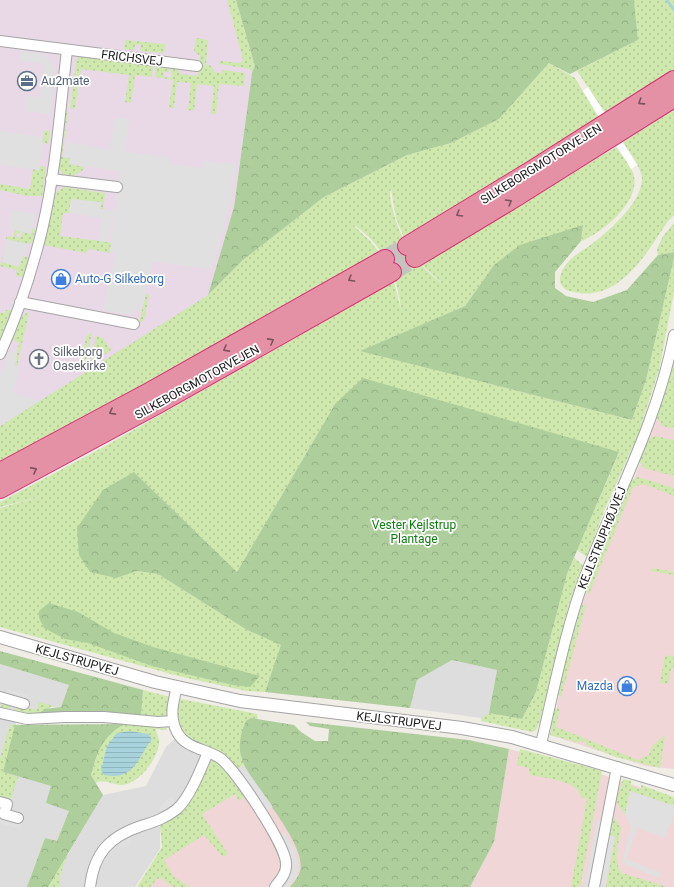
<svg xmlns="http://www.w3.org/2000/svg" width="674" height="887" viewBox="0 0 674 887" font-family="Roboto,sans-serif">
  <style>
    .residential { fill: #dedddd }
    .commercial { fill: #f0d6d7 }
    .industrial { fill: #e9d9e7 }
    .grass { fill: url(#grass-dots) }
    .forest { fill: url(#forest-crowns) }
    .parking { fill: #e0e0e0 }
    .water { fill: url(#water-rules) }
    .pier { fill: #fff }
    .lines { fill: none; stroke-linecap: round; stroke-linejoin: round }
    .stream { stroke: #a8d3dc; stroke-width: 2.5 }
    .motorway-tunnel { stroke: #c6c3be; stroke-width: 18; stroke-dasharray: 18 9; stroke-linecap: butt }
    .minor-casing { stroke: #a4a4a4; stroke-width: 12 }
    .tertiary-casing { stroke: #a4a4a4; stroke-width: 14 }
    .motorway-casing { stroke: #d62b70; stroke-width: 20 }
    .minor { stroke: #fff; stroke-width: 10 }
    .tertiary { stroke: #fff; stroke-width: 12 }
    .motorway { stroke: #e591a5; stroke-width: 18 }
    .oneway { stroke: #79535c }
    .labels { text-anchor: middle; stroke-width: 3.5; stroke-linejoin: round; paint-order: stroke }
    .street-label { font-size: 12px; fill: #202020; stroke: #fff }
    .service-label { font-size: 12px; fill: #4e5e75; stroke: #fff; text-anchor: start }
    .shop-label { font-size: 12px; fill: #366cbe; stroke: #fff; text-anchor: start }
    .worship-label { font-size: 12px; fill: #5b616d; stroke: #fff; text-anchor: start }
    .park-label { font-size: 12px; fill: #0f7c12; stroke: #fff }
  </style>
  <defs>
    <pattern id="grass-dots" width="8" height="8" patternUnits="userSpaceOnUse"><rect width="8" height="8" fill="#cee8ae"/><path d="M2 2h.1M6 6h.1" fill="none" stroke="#b1c795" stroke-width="1.8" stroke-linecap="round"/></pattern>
    <pattern id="forest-crowns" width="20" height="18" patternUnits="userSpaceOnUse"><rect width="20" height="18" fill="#aece9c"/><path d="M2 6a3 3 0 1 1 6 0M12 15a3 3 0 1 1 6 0" fill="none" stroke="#95b186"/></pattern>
    <pattern id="water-rules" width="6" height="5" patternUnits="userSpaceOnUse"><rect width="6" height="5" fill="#a8d3dc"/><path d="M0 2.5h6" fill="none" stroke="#90b5bc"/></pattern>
  </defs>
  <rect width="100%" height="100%" fill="#f0ece6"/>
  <!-- residential -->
  <path class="residential" d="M452 660 497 670 489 713 481 718 410 708 417 680Z
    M0 664 69 685 61 707H50L18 716 3 772 51 786 69 811 57 841 45 838 27 887H0Z
    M174 739 189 749 211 759 189 801 171 821 160 827V849L135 887H55V876L103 795 146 786 166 747Z"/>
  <!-- commercial -->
  <path class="commercial" d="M674 374V769L646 766 550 735 580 607 634 479Z
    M509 749 604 775 674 799V887H470L494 842Z
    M222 751 254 765 310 859 291 887H140L196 808Z"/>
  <!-- industrial -->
  <path class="industrial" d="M0 0H236L255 66 252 73 234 207 208 295 0 429Z"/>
  <!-- grass -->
  <path class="grass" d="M227 0H236L255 66 252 73 250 69 219 64 220 61 240 63 243 60Z
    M634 0H674V70L606 114 577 71 638 40Z
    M196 38 208 40 206 65 212 66 214 72 221 73 223 70 245 73 244 86 219 84 216 114H211L214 86 197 84 194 111 188 110 191 83 177 82 174 108H169L173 80 155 77 156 67 169 68V72H164L163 77 172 78 171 68 177 69 181 74 198 76 200 56 194 51Z
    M125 40 165 44 164 53 140 51 141 45 135 44 134 50 124 49Z
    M79 57 153 66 152 77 135 75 131 103 125 102 129 75 81 69 75 109 70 108 77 58Z
    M549 63 575 78 599 118 404 238 396 218 391 189C389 194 391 204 393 210 400 241 417 265 443 284L422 265 616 147C622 155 630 164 633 173 643 199 603 233 581 241L583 225 494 265 465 306 361 351 632 420 646 380 674 258V292L659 370 638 435 604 511 587 557 577 550 619 453 335 404 237 572 134 472 115 578 137 571 158 574 247 630 282 645 265 692 247 691 182 677 0 627V508L46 495 0 507V502L100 449 394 282 401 310C398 276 382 242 352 224L370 241 379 252 233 336 0 461V426L208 295 243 260 324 197 407 155 451 143 499 119Z
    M674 109V215L668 221C645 255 618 305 570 291 564 290 559 284 560 278 563 259 584 251 597 240 613 227 641 202 642 180 642 167 629 152 623 142Z
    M68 111 62 157 70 158 69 164 84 167 83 170 73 176 63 174 58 166 64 112Z
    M44 131H50L48 144 42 143Z
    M40 166 46 167 42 196H27L0 190V184L30 189 33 169 39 170Z
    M64 187 105 193 103 209H100L101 203 71 199 69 213H63L60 236 109 242 111 243 110 253 89 249 86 253 44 245 53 198 55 193Z
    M674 223V252L658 255 657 249 663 236Z
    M32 228 35 229 33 241 28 244 6 239 7 236 13 237 15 230 21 231V233H17L16 237 20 238 23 232 31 234Z
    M3 254 2 262 19 267 23 255 28 258 23 276 19 277 16 275 17 270 0 266Z
    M146 294 149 295 145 316 143 321 139 323Z
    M6 310H13L0 342V312L4 314Z
    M29 312 17 366 15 365 19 343 12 339C16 330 19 315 29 312Z
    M92 331 87 358 81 366 86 337Z
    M96 336 103 338 111 350 88 366 92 357Z
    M674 355V429L663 426 656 417Z
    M655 436 674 440V476L644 468 639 461 647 440Z
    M638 477 674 488V496L644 484 633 487 589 594H587L585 590 628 485 632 480Z
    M574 558 583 565 569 604 540 721 536 730 532 732 481 721V718L489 713 522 719 536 692 567 574Z
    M652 568 674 572V575L651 571Z
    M582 605H586L561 697 558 694 574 626Z
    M665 655 674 657V668L671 669 668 684 660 683Z
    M143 690 170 697 166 716 154 718 141 716Z
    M181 699 257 714 258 720 251 719 241 757 253 779 243 765 237 770 229 759 190 738 180 728 176 711Z
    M39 702 56 707H50L44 715 32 717 1 708 2 704 10 705V709L15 711 16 707 24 709 25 707 36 710Z
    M557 708H560L556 727 638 760 649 755 652 746 665 735 660 768 616 757 586 745V742L580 741V743L550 735 554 710Z
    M10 724 15 725 3 772 18 777 10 802 0 798V758Z
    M125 724 167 728 166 730 156 729C156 734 160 738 159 744 157 759 139 784 122 785 114 785 102 778 96 783L91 775C97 753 103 735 125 724Z
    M520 749 602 771 580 887H571L587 799 581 797C578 780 544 778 530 775L529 768 517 765Z
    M211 761H216L224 768 245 796 239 801 235 794 202 814 228 854 223 857 204 835 164 860 174 877 190 887H174L160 878 157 879 150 887H137L162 847 160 826C188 809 196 789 211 761Z
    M623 779 631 781V786L641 789V785L674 797V806L630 791 625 815 616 802Z
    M612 814 621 828C619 842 612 863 622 873L667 887H606L615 837 609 835Z
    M68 853 60 876V887H48Z"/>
  <!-- forest -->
  <path class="forest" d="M236 0H634L638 40 570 74 549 63 499 119 451 143 407 155 324 197 243 260 208 295 234 207 252 73 255 66Z
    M583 225 581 241 555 272V288L566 296 593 302 627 290 658 255 674 252V258L646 380 632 420 360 351 465 306 494 265 520 245Z
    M363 378 619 452 567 574 536 692 522 719 489 713 497 670 452 660 417 680 410 708 265 692 281 645 247 630 158 574 137 571 116 578 90 572 79 555 77 528 103 490 134 472 237 572 335 404Z
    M49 603 78 612 114 633 153 647 260 676 250 687 233 685 152 666 88 643 65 639 44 628 39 618V611Z
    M0 651 143 690 141 716 44 715 40 713 44 709 61 707 69 685 0 664Z
    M251 718 294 725 301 732 315 741H328L329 729 310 726 306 722 469 740 509 749 494 842 470 887H290C293 883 297 879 299 874 312 846 247 783 241 756 238 744 241 732 246 721Z
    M125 724C103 735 97 753 91 775L103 795 48 887H27L45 838 57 841 69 811 46 803 51 786 3 772 15 725Z"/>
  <!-- parking -->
  <path class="parking" d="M21 51 45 54 55 68 50 114 24 111 26 96 39 97 44 64 20 61Z
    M115 118 129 119 125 152 170 157 169 164 202 168 204 161 236 164 230 203 212 269 152 262 141 312 134 310 132 315 103 310 115 256V253L110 252 119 172 113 170 69 164 70 158 64 157 66 142 109 150Z
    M0 131 43 137 39 170 0 165Z
    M71 199 101 202 100 209 113 211 109 242 98 241 101 218 69 213Z
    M12 210 36 214 31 234 8 228Z
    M6 239 28 244 19 267 2 262Z
    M17 351 15 365 19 368 13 393 40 401 0 426V378L9 352Z
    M8 689 27 695 25 701 5 695Z
    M243 765 273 807 267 810 237 770Z
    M630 791 674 806V815L665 838 638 828 626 859 661 873 659 878 622 863 631 827 625 815Z
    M171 797 175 802 163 813 158 808Z
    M0 814 22 821 20 829 0 823Z
    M597 820 611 823 609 835 615 837 605 887H584Z
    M285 833 294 848 299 867 297 876 289 887H282L291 873 293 866 289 851 280 837Z
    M129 836 132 842 121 848 118 842Z"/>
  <!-- water -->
  <path class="water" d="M130 731 148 734 152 739C137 759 134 781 104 775L101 770 107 746 117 733Z"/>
  <!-- pier -->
  <path class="pier" d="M588 87 637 165 631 169 583 91Z"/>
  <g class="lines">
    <!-- stream -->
    <path class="stream" d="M667 0 674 10"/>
    <!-- motorway-tunnel -->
    <path class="motorway-tunnel" d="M385 259 407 246
      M392 272 415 258"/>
    <!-- minor casing -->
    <g class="minor-casing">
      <path id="minor" d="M0 41 197 66
        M51 179 117 187
        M20 302 134 324
        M0 354C17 316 32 271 42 230 56 171 60 110 67 50
        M177 687C173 702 169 717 177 732 185 748 206 749 220 758 236 770 285 844 286 863 287 873 281 879 275 887
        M0 697 24 704
        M0 713 27 719 65 717H104L158 722 172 721
        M541 744C554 689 566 627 586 574 617 495 658 419 674 335
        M0 802 7 804 4 814 18 818
        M90 887C94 853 109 837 141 826 154 822 166 818 177 809 190 797 201 769 208 752
        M594 887 617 767"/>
    </g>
    <!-- tertiary casing -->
    <g class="tertiary-casing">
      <path id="tertiary" d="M0 637 155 682 240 701 462 728 512 737 674 785"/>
    </g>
    <!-- motorway casing -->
    <g class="motorway-casing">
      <path id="motorway" d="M407 246 532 170 674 80
        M415 258 513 199 674 98
        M0 472 151 391 385 259
        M0 489 158 404 392 272"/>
    </g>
    <!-- minor -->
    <use href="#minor" class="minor"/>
    <!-- tertiary -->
    <use href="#tertiary" class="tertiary"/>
    <!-- motorway -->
    <use href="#motorway" class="motorway"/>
  </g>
  <!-- one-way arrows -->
  <defs><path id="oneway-chevron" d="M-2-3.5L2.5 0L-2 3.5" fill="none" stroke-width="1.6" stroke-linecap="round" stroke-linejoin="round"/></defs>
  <g class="oneway">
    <use href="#oneway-chevron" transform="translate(641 102) rotate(147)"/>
    <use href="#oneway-chevron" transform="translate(509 202) rotate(-31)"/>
    <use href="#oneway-chevron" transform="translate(459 214) rotate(149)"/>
    <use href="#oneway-chevron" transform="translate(351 279) rotate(150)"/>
    <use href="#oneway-chevron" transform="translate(271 341) rotate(-29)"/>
    <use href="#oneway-chevron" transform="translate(226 349) rotate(151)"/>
    <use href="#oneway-chevron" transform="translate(112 412) rotate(152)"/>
    <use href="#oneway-chevron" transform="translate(34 470) rotate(-28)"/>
  </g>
  <!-- icons -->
  <defs>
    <g id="office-ring" transform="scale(1)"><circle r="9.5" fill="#fff" stroke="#5c6f8a" stroke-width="1.5"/><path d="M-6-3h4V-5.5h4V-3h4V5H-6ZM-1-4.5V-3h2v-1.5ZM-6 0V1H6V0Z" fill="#5c6f8a"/></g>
    <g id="shop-ring" transform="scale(1)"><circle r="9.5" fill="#fff" stroke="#3f7fe0" stroke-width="1.5"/><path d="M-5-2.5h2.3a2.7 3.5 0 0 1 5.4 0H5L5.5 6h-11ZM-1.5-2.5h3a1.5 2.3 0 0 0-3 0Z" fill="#3f7fe0"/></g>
    <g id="church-ring" transform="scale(1)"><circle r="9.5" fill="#fff" stroke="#6b7280" stroke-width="1.5"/><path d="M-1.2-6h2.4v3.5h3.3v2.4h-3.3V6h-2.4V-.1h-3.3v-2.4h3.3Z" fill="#6b7280"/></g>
  </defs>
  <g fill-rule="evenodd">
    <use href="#office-ring" x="27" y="81"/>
    <use href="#shop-ring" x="61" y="279"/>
    <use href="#church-ring" x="39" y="359"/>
    <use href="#shop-ring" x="627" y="686"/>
  </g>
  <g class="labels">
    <!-- street labels -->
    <g class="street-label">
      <text transform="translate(132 58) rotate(7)" y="4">FRICHSVEJ</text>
      <text transform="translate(541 164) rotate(-32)" y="4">SILKEBORGMOTORVEJEN</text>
      <text transform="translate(197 382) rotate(-29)" y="4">SILKEBORGMOTORVEJEN</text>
      <text transform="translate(602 538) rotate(-68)" y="4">KEJLSTRUPHØJVEJ</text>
      <text transform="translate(77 660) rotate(16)" y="4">KEJLSTRUPVEJ</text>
      <text transform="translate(399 721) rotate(7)" y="4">KEJLSTRUPVEJ</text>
    </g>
    <!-- service labels -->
    <g class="service-label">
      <text x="41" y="85">Au2mate</text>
    </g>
    <!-- shop labels -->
    <g class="shop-label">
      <text x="75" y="283">Auto-G Silkeborg</text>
      <text x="613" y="690" text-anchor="end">Mazda</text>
    </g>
    <!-- worship labels -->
    <g class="worship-label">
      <text x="53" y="356">Silkeborg<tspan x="53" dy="14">Oasekirke</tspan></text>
    </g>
    <!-- park labels -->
    <g class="park-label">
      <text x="414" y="529">Vester Kejlstrup<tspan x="414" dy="14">Plantage</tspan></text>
    </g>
  </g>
</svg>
